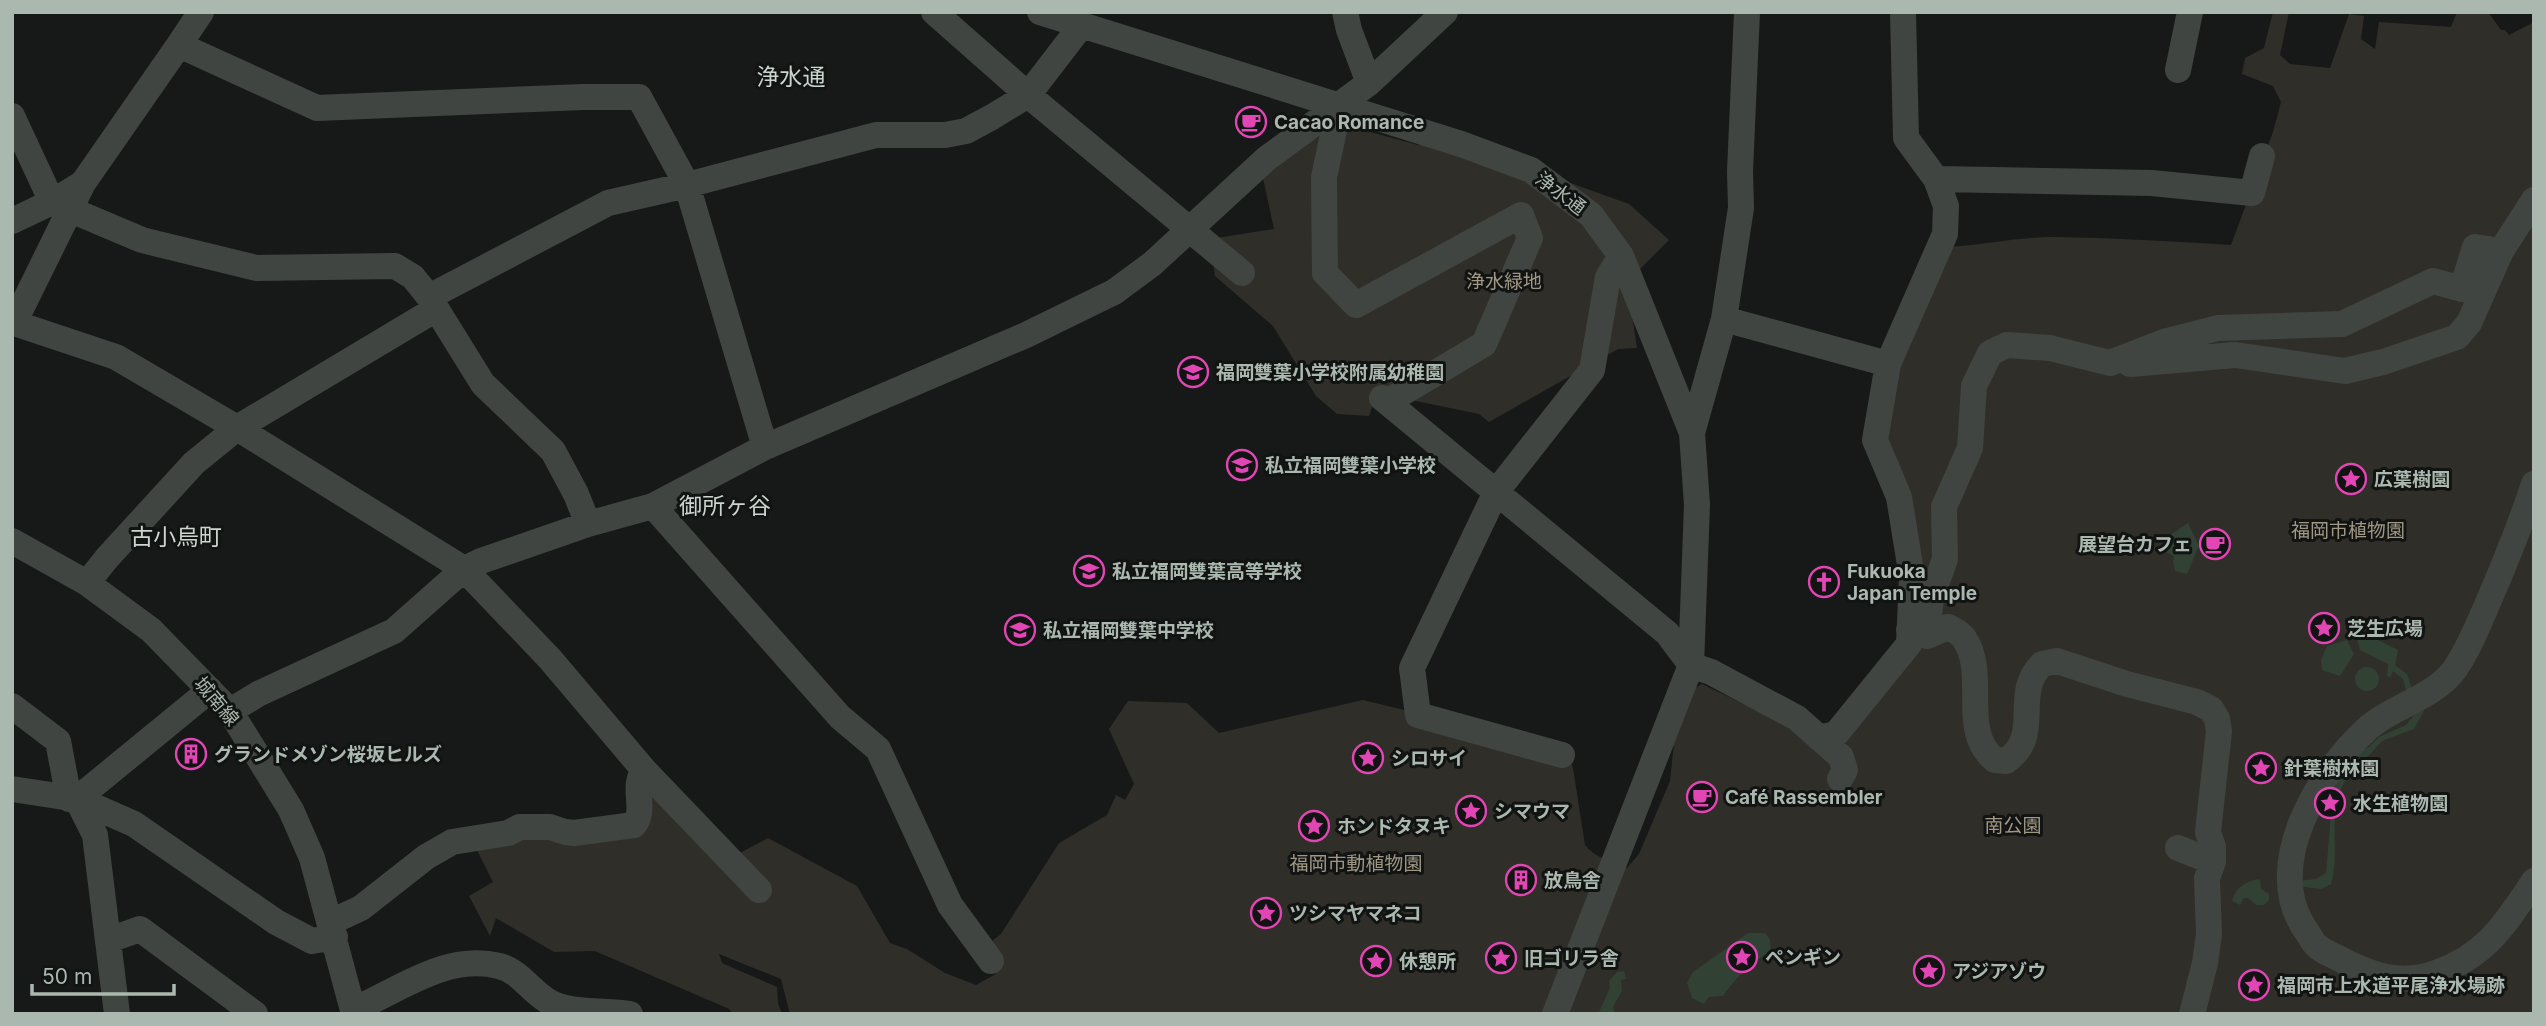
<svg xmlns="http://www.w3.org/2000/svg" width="2546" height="1026" viewBox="0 0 2546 1026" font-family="Inter,'Noto Sans JP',sans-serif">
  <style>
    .green { fill: #302e28 }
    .water { fill: #314133 }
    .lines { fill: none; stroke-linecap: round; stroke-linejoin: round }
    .minor { stroke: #404542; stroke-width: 26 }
    .labels { text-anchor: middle; stroke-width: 6; stroke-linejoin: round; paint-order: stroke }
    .poi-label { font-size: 19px; font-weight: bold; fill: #abb8af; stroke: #121413; text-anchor: start }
    .street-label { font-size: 19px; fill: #abb8af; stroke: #121413 }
    .park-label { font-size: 19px; fill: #a19884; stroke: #121413 }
    .quarter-label { font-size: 23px; fill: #cbd4cf; stroke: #121413 }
  </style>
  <rect width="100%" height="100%" fill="#171918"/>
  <!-- green -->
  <path class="green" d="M2273 12H2289L2280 55 2290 64 2330 68 2349 14 2364 16 2361 39 2375 49 2379 22 2451 27 2457 12H2488L2501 30H2505L2509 35 2534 22V1014H2202V934L2186 1014H790L781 979 719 954 722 963 777 987 778 1003 782 1014H733L729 1009 595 951 554 952 496 918 490 936 469 896 493 882 473 842 639 830 642 784 738 854 768 838 857 886 890 943 907 949 945 973 976 985 996 974 992 941 1001 934 1059 843 1107 815 1116 795 1125 800 1134 784 1109 729 1128 701 1187 703 1219 733 1363 700 1441 719 1570 760 1573 768 1585 845C1594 857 1613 863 1627 868L1639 854 1670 781 1674 743 1693 689 1702 684 1840 751 1842 742 1914 647 1885 456 1891 391 1947 247C1983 245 2018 237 2054 237 2113 238 2172 241 2231 245L2273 132 2281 102 2273 86 2242 74 2245 58 2264 48Z
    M1333 122 1418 145 1456 142 1629 204 1669 240 1627 282 1637 348 1618 349 1489 422 1479 414 1377 393 1369 416 1337 414 1316 396 1273 326 1215 276 1210 239 1274 229 1261 169Z"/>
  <!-- water -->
  <path class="water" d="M2188 523 2199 546 2187 574 2175 571 2173 561 2174 556 2159 549 2167 537Z
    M2358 633 2370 636 2398 650 2395 665 2407 674 2413 692 2407 694 2403 679 2393 671 2390 678 2387 676 2388 664 2360 650 2356 634Z
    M2347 640 2354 654 2340 676 2322 670 2321 660 2327 646Z
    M2355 679a12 12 0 1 1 24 0a12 12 0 1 1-24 0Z
    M2422 705 2424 711 2414 729 2382 741 2361 764 2351 758 2359 751 2369 747 2379 737 2406 725Z
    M2348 762 2355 770C2322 798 2342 847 2331 884L2321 889 2296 886 2297 881 2316 879 2326 873 2333 791Z
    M2258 879 2260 880 2261 889 2269 894V900L2264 905H2256L2248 898H2244L2240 905 2232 901C2237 886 2244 883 2258 879Z
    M1748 933H1765L1770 940 1771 951C1751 963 1737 976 1723 996L1709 997 1704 1004 1692 998 1687 983 1693 972Z
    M1624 971 1626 979 1621 980 1622 991 1613 1007 1615 1014H1598L1610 988 1609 981 1617 972Z"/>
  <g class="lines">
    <!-- minor -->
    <path class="minor" d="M201 12 179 45 317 108 583 97H639L687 185 765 447
      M934 12 1028 95 1242 273
      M1040 12 1461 144 1531 170 1591 215 1621 256 1692 433 1697 505 1691 665 1555 1014
      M1345 12 1349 30 1369 83
      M2178 70 2190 12
      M1339 107 1324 177 1325 273 1356 305 1521 215 1530 238 1484 344 1387 402
      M12 116 52 202 142 240 256 268 395 266 413 277 429 297 483 384 553 451 576 494 588 524
      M1936 179 2152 183 2252 193 2262 156
      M84 181 14 323 116 357 237 428 464 569 550 659 644 770 759 890
      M12 221 52 202 83 183 179 45
      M429 297 608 203 687 185 876 135H945L966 131 992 117 1028 95 1081 26
      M1724 319 1888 364 1945 234 1946 206 1936 179 1906 138 1903 12
      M2130 364 2235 355 2345 371 2383 362 2457 337 2469 323 2501 251 2534 200
      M1382 398 1667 633 1691 665 1711 672 1797 718 1841 757 1845 770 1840 779
      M1692 433 1724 319 1741 208 1740 171 1747 12
      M2534 484C2520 526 2504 566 2486 607 2477 628 2468 650 2455 669 2434 698 2394 705 2368 728 2319 772 2262 865 2305 929 2309 934 2312 942 2317 946 2322 951 2330 954 2336 957 2369 975 2400 986 2436 973 2486 956 2506 923 2534 881
      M653 506 840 717 878 749 950 905 991 961
      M12 541 87 583 151 630 230 711 291 810 312 858 354 1014
      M87 583 107 558 194 463 237 428 436 309
      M1909 630 1927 636 1948 627C1954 630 1962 634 1965 640 1988 675 1959 732 1995 760L2006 761C2044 735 2011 694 2042 664L2057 661 2127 684 2197 702 2211 709 2217 719 2219 731 2208 832 2213 847V862L2207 878 2209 934 2205 963 2192 1014
      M1927 636 1931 598 1945 559 1944 507 1970 448 1974 386 1990 353 2007 345 2050 348 2110 363 2167 341 2218 328 2342 324 2433 281 2462 289 2475 247 2501 251
      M12 706 58 741 69 799
      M230 711 258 694 394 631 464 569 481 561 588 524 653 506 765 447 1026 335 1114 292 1152 264 1266 159 1369 83 1445 12
      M1819 738 1836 734 1909 644 1912 577 1899 497 1875 440 1888 364
      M1562 755 1418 715 1412 668 1496 492 1592 370 1608 277 1621 256
      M12 789 77 799 134 824 276 922 312 941 335 937
      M2178 848 2213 862
      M331 922 361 908 426 857 452 842 508 833 520 827H550L565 832 574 833 634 825C647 809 631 788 644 770
      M109 940 140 929 255 1014
      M353 1010C400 990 446 953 499 966 521 971 531 993 551 1003 572 1014 606 1010 630 1014
      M117 1014 95 835 77 799 210 690"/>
  </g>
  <!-- icons -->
  <defs>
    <g id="cafe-ring" transform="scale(1.575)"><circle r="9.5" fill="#121413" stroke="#e246b4" stroke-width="1.5"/><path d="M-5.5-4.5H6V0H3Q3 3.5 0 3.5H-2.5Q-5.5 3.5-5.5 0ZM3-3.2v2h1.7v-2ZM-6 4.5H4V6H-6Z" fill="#e246b4"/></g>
    <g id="school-ring" transform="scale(1.575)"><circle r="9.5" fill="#121413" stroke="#e246b4" stroke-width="1.5"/><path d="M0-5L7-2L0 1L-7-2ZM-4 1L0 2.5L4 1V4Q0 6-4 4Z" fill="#e246b4"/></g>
    <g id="sight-ring" transform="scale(1.575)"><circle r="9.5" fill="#121413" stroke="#e246b4" stroke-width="1.5"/><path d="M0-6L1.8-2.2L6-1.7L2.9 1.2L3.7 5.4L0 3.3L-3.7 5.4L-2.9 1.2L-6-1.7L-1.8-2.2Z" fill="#e246b4"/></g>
    <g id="church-ring" transform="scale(1.575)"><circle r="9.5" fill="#121413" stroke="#e246b4" stroke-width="1.5"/><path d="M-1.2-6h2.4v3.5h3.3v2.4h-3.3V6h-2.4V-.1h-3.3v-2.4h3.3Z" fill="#e246b4"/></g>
    <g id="building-ring" transform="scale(1.575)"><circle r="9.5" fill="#121413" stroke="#e246b4" stroke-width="1.5"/><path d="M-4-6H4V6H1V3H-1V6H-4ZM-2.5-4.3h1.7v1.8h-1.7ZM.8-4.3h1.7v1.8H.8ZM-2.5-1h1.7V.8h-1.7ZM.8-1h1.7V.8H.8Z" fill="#e246b4"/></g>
  </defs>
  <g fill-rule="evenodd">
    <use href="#cafe-ring" x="1251" y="122"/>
    <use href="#school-ring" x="1193" y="372"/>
    <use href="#school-ring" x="1242" y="465"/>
    <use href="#sight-ring" x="2351" y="479"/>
    <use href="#cafe-ring" x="2215" y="544"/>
    <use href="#school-ring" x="1089" y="571"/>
    <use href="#church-ring" x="1824" y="582"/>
    <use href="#sight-ring" x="2324" y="628"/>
    <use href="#school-ring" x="1020" y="630"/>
    <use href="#building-ring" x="191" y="754"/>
    <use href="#sight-ring" x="1368" y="758"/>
    <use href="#sight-ring" x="2261" y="768"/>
    <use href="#cafe-ring" x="1702" y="797"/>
    <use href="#sight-ring" x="2330" y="803"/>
    <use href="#sight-ring" x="1471" y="811"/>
    <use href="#sight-ring" x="1314" y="826"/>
    <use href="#building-ring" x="1521" y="880"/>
    <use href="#sight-ring" x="1266" y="913"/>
    <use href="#sight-ring" x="1742" y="957"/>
    <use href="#sight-ring" x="1501" y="958"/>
    <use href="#sight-ring" x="1376" y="961"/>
    <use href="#sight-ring" x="1929" y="971"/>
    <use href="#sight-ring" x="2254" y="985"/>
  </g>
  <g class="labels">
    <!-- poi labels -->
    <g class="poi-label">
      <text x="1274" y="129">Cacao Romance</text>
      <text x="1216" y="379">福岡雙葉小学校附属幼稚園</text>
      <text x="1265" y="472">私立福岡雙葉小学校</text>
      <text x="2374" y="486">広葉樹園</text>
      <text x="2192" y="551" text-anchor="end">展望台カフェ</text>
      <text x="1112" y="578">私立福岡雙葉高等学校</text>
      <text x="1847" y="578">Fukuoka<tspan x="1847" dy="22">Japan Temple</tspan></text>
      <text x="2347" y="635">芝生広場</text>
      <text x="1043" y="637">私立福岡雙葉中学校</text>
      <text x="214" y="761">グランドメゾン桜坂ヒルズ</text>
      <text x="1391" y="765">シロサイ</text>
      <text x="2284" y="775">針葉樹林園</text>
      <text x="1725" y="804">Café Rassembler</text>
      <text x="2353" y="810">水生植物園</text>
      <text x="1494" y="818">シマウマ</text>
      <text x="1337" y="833">ホンドタヌキ</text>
      <text x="1544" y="887">放鳥舎</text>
      <text x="1289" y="920">ツシマヤマネコ</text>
      <text x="1765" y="964">ペンギン</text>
      <text x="1524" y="965">旧ゴリラ舎</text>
      <text x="1399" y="968">休憩所</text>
      <text x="1952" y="978">アジアゾウ</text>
      <text x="2277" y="992">福岡市上水道平尾浄水場跡</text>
    </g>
    <!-- street labels -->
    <g class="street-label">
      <text transform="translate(1561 193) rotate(37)" y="7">浄水通</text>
      <text transform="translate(217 701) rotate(50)" y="7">城南線</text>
    </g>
    <!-- park labels -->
    <g class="park-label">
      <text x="1504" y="288">浄水緑地</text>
      <text x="2348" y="537">福岡市植物園</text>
      <text x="2013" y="832">南公園</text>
      <text x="1356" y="870">福岡市動植物園</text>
    </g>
    <!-- quarter labels -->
    <g class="quarter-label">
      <text x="791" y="85">浄水通</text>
      <text x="725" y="514">御所ヶ谷</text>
      <text x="176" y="545">古小烏町</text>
    </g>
  </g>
  <!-- border -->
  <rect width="2546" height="1026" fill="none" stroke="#abb8af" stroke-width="28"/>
  <!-- scale -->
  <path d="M32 984v10h142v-10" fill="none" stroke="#abb8af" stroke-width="3.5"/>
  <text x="42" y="984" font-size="21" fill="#abb8af" stroke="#121413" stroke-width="5" paint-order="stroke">50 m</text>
</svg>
